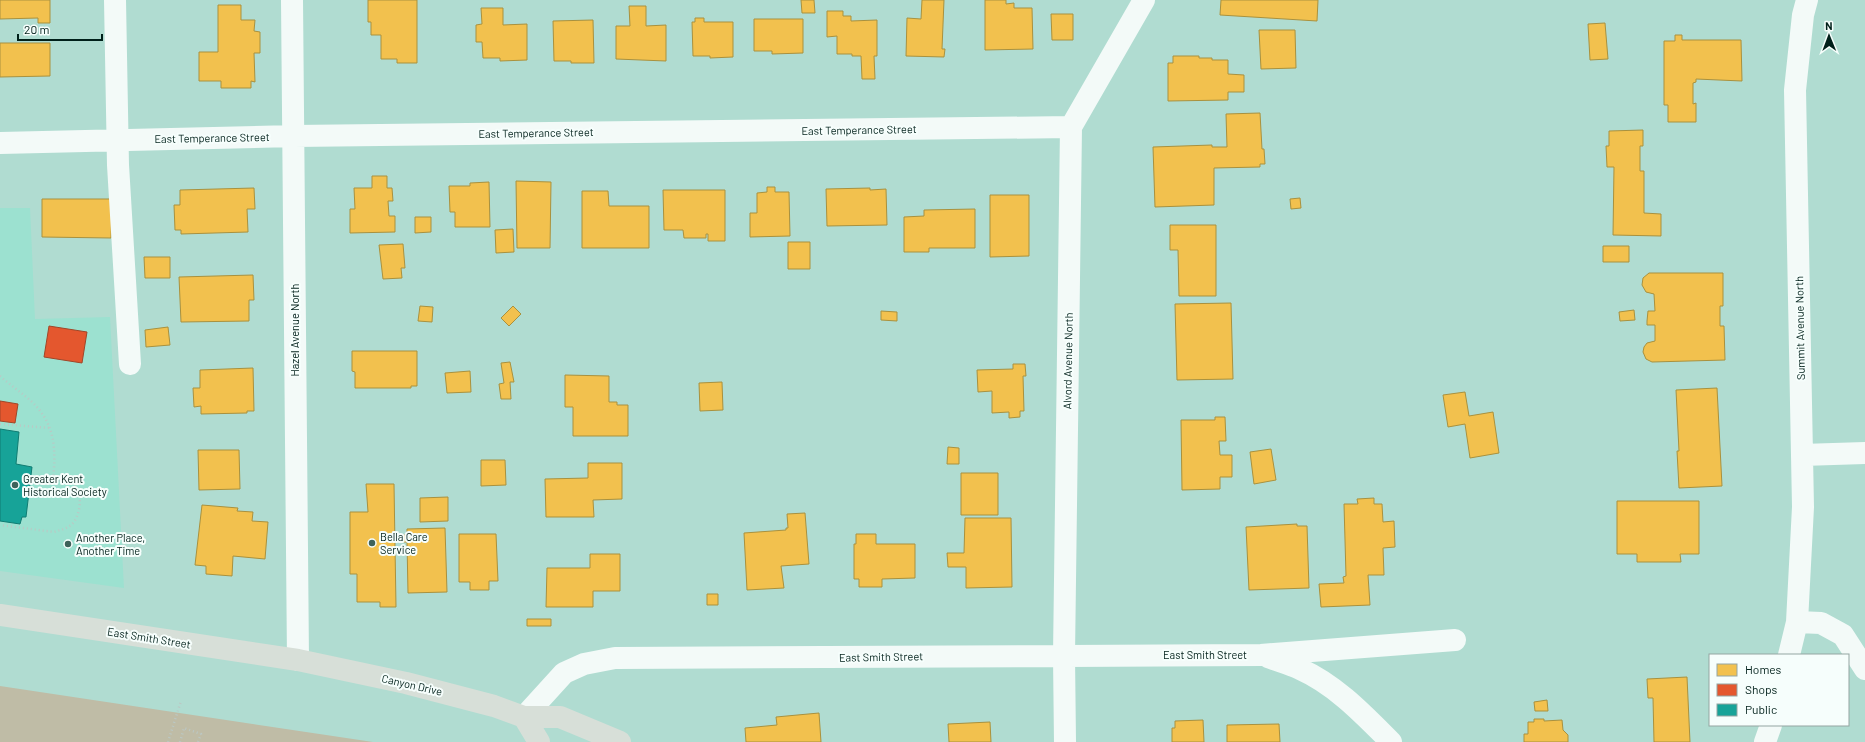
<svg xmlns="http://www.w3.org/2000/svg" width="1865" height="742" viewBox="0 0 1865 742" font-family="Barlow,sans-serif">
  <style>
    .built { fill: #9ce1d0 }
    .green { fill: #bfbca6 }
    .homes { fill: #f2c14e; stroke: #a9913e }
    .shops { fill: #e4572e; stroke: #a04628 }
    .public { fill: #17a398; stroke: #107c72 }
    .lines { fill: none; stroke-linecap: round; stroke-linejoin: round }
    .path { stroke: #bbc8c4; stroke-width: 2.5; stroke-dasharray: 1 3; stroke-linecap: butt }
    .minor { stroke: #f3faf8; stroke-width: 22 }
    .major { stroke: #d7dfd8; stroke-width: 22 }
    .poi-dot { fill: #3e625a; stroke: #f6fefc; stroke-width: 1.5 }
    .labels { text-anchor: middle; stroke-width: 4; stroke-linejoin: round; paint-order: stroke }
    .street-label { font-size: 11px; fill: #00201a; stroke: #f6fefc }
    .poi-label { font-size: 11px; fill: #00201a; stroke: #f6fefc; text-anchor: start }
  </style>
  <rect width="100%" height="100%" fill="#b0dcd1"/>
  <!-- built -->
  <path class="built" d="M0 208H30L35 319 110 317 124 588 0 571Z"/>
  <!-- green -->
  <path class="green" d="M0 686 373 742H0Z"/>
  <!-- homes -->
  <path class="homes" d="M0 0H50V23H38V18L0 19Z
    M368 0H417V63H397V59H381V35H371V22H368Z
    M801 0H814L815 13H802Z
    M922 0H944L942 49H945L944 57 906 56 907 18 921 19Z
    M985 0H1006V4L1014 3V8H1032L1033 49 985 50Z
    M1221 0H1318L1317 21 1220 15Z
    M218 5H241V20H255L254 31 260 32V53H254L255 82 251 81V88H221V81H199V52H218Z
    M629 6H646V26L666 25V61L616 59V26H630Z
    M481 8H503V25L527 24V60L500 61V58H483L482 42H476V25L482 24Z
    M827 11H843V16H851V21L877 20V56H874L875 79H862L861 56H852V54H837V36L827 37Z
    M1051 14H1073V40H1052Z
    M695 18H704V22H733V57L710 58V56H693L692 22H695Z
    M754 19H803V53L772 54V51H754Z
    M593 20 594 63H571V61H554L553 21Z
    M1605 23 1608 59 1590 60 1588 24Z
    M1259 30H1295L1296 68 1261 69Z
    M1675 35H1682V40H1741L1742 81 1696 79V82L1693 83V104L1696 103V122H1668V105H1664V41H1675Z
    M0 43H50V76L0 77Z
    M1173 56H1199V58H1212V60H1228V74L1244 75V92H1228V100L1168 101V63H1173Z
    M1260 113 1262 149H1264L1265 164H1260V167L1214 168V205L1155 207 1153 147 1212 145V147H1227L1226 114Z
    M1643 130V146H1640V171H1644V213L1661 214V236L1613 235 1614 167H1607L1606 146H1609V131Z
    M372 176H387V188H392L393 201H388L389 216H395V232L350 233V209H355L354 188H372Z
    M516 181 551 182 550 248H517Z
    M489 182 490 227H455V212H450L449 186H470V183Z
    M767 187H775V192H789L790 236 750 237V213H757V193L767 192Z
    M254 188 255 209H247L248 232 181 234V230H175L174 205H180V190Z
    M870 188V190L886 189 887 225 827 226 826 189Z
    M663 190H725V241H708V234H706V238H684L683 230H664Z
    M582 191H608L609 206H649V248H582Z
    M990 195H1029V256L990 257Z
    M1300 198 1301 208 1291 209 1290 199Z
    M42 199H112L111 238 42 237Z
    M975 209V248H929V252H904V217L924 216V210Z
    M415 217H431V232L415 233Z
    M1170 225H1216V296H1179L1178 250H1170Z
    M513 229 514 252 496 253 495 230Z
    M788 242H810V269H788Z
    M403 244 405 268H401L402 278 383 279 379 245Z
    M1603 246H1629V262H1603Z
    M144 257H170V278H145Z
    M1649 273H1723V306H1720V326H1724L1725 360 1652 362 1646 359 1643 352 1644 347 1647 343 1655 341V325H1647V321L1648 311H1655L1654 294 1646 292 1642 285 1643 278Z
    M253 275 254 300H249V321L181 322 179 277Z
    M1231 303 1233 379 1177 380 1175 304Z
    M420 306 433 307 432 322 418 321Z
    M513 306 521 314 509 326 501 318Z
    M1634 310 1635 320 1620 321 1619 312Z
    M881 311 897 312V321L881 320Z
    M168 327 170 345 146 347 145 330Z
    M352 351H417V386H411V388H355V372L352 371Z
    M510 362 514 382H510L511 399H501L499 384 504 383 501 363Z
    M1013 364H1025L1026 376H1023L1024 411H1020V417L1009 418V412L992 413V391L978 392 977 370 1013 369Z
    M253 368 254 411H247V413L201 414V406L194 407 193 388H200V370Z
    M470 371 471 392 447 393 445 373Z
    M565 375 609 376V402H617V405H628V436H573V407H565Z
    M722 382 723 410 700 411 699 383Z
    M1717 388 1722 486 1679 488 1677 451H1679L1676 390Z
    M1465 392 1469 416 1493 412 1499 453 1470 458 1465 424 1448 427 1443 395Z
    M1215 417H1225L1226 441H1219L1220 455H1232V477H1220V489L1182 490 1181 420H1215Z
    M948 447 959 448V464H947Z
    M1271 449 1276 480 1254 484 1250 452Z
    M198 450H239L240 489 199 490Z
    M481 460H505L506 485 481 486Z
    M588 463H622V499L593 500 594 517H546L545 479 588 478Z
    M961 473H998V515H961Z
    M366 484H394L396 607H380V602H357V574H350V512H368Z
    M448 497V521L420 522V498Z
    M1374 498V504H1382L1383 522 1394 521 1395 547 1383 548 1384 575H1368L1370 605 1321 607 1319 584 1344 583 1343 577 1346 576 1344 504H1358L1357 499Z
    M1617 501H1699V554H1680L1681 562H1637V554H1617Z
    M202 505 238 508 237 511 253 512 252 521 268 522 265 559 233 556 232 576 206 574V566L195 565Z
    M805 513 809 564 781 566 784 588 747 590 744 533 786 530V528H788L787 514Z
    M965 518H1011L1012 587 966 588V567H948L947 553H964Z
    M1297 524V526H1307L1309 588 1249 590 1246 527Z
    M445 528 447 592 408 593 407 542H401V535H407V529Z
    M459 534H496L498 581H489V590H470V582H459Z
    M856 534H876V544H915V578L882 579V587H859V579H854V544H856Z
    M590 554H620V591H593V607H546L547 568H590Z
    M707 594H718V605H707Z
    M527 619H551V626H527Z
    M1687 677 1690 742H1654L1653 698H1648L1647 679Z
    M1547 700 1548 711H1535L1534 702Z
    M819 713 821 742H746L745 728 777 725 776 717Z
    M1534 719H1544V721L1562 720 1563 730 1568 735V742H1524V734H1528V722H1534Z
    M1203 720 1204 742H1172V728H1175V721Z
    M990 722 991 742H949L948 724Z
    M1279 724 1280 742H1227V725Z"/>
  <!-- shops -->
  <path class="shops" d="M49 326 87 332 82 363 44 357Z
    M0 401 18 404 15 423 0 421Z"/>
  <!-- public -->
  <path class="public" d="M0 429 19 432 16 464 32 467 26 517H22L20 524 0 521Z"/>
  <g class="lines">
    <!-- path -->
    <path class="path" d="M0 376C10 385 21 392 31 401 56 424 56 450 53 480 60 481 68 481 74 485 84 493 80 518 71 525 66 529 60 530 54 532L0 525
      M0 424 50 428
      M168 742 181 701
      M180 742 184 728 201 734 198 742"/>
    <!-- minor -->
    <path class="minor" d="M115 0 118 165 130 364
      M292 0 298 660
      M0 143 294 136 1071 127
      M1802 455 1865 453
      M1797 622 1821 623 1843 635 1865 669
      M1789 655 1797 622 1803 507 1795 90 1803 15 1807 0
      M1268 657C1278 661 1290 664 1300 669 1336 685 1364 715 1391 742
      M524 717 564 673 584 664 615 658 1261 655 1455 640
      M1065 742 1064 656 1071 127 1144 0
      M1765 742 1771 725"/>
    <!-- major -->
    <path class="major" d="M0 615 298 660 406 683 494 706 524 717H560L620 742
      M524 717 539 742"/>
  </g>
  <!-- markers -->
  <g class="poi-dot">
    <circle cx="15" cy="485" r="4"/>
    <circle cx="372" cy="543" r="4"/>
    <circle cx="68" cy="544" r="4"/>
  </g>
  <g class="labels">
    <!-- street labels -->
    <g class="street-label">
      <text transform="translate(859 130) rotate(-1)" y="4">East Temperance Street</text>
      <text transform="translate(536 133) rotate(-1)" y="4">East Temperance Street</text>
      <text transform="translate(212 138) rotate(-1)" y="4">East Temperance Street</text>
      <text transform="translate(1800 328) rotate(-91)" y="4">Summit Avenue North</text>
      <text transform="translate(295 330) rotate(-90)" y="4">Hazel Avenue North</text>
      <text transform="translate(1068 361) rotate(-89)" y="4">Alvord Avenue North</text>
      <text transform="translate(149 638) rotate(9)" y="4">East Smith Street</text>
      <text x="1205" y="659">East Smith Street</text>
      <text transform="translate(881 657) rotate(-1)" y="4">East Smith Street</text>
      <text transform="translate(412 685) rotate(13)" y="4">Canyon Drive</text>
    </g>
    <!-- poi labels -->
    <g class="poi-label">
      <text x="23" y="483">Greater Kent<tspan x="23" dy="13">Historical Society</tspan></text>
      <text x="380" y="541">Bella Care<tspan x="380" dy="13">Service</tspan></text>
      <text x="76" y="542">Another Place,<tspan x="76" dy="13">Another Time</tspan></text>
    </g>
  </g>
  <!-- legend -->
  <rect x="1709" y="654" width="140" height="72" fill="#f6fefc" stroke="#94a5a2"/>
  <rect x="1717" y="664" width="20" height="12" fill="#f2c14e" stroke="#94a5a2"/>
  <text x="1745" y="674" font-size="12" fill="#00201a">Homes</text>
  <rect x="1717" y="684" width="20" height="12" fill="#e4572e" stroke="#94a5a2"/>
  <text x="1745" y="694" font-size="12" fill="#00201a">Shops</text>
  <rect x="1717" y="704" width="20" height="12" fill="#17a398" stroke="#94a5a2"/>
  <text x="1745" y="714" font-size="12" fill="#00201a">Public</text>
  <!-- north arrow -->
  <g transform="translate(1829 36) rotate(359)" stroke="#f6fefc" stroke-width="3" paint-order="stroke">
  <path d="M0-3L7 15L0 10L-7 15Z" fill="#00201a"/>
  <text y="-6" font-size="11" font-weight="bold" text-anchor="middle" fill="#00201a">N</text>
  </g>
  <!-- scale -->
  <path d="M18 34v6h84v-6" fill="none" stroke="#00201a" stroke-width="2"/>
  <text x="24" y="34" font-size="12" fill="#00201a" stroke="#f6fefc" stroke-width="3" paint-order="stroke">20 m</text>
</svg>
